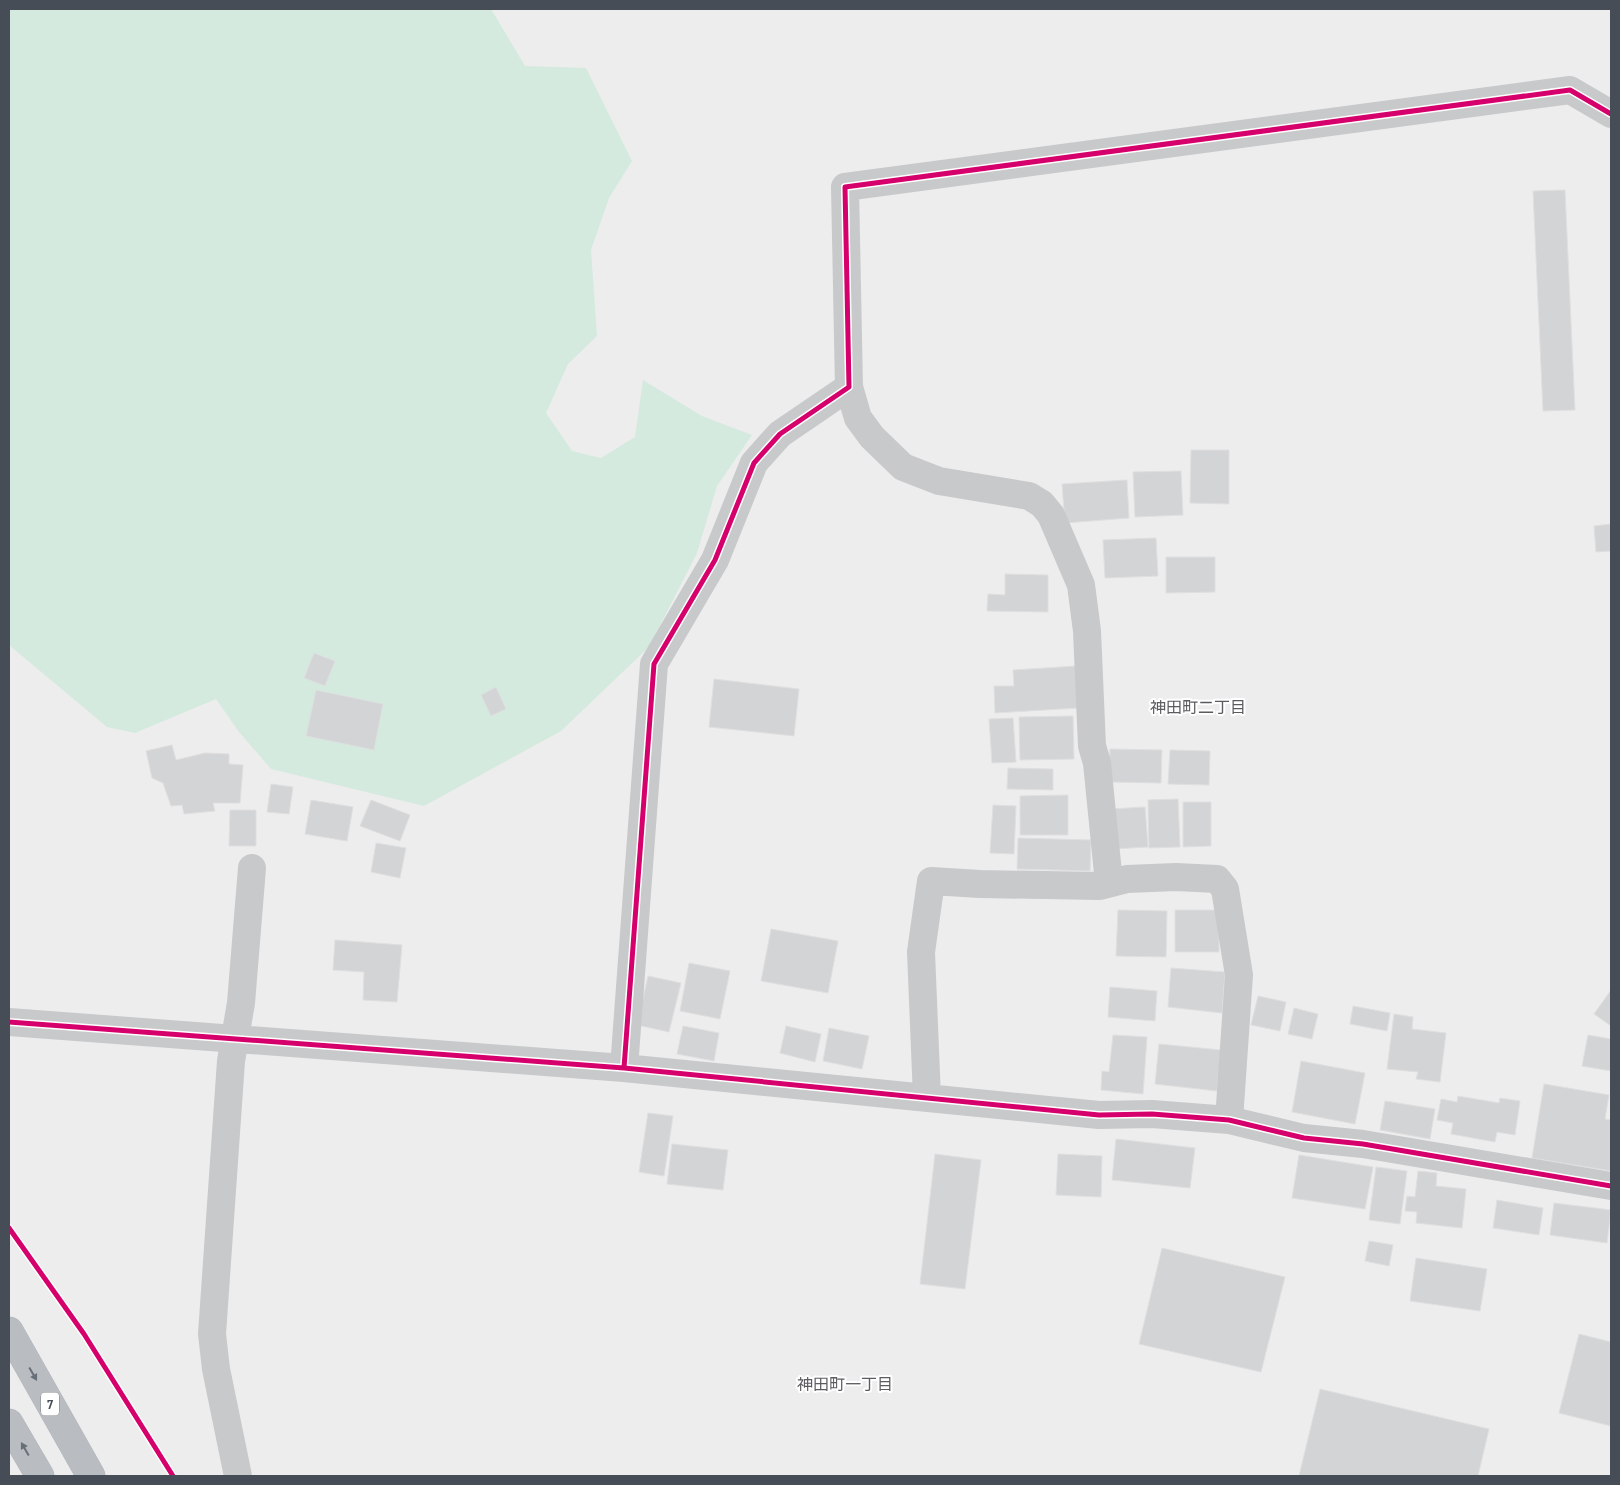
<svg xmlns="http://www.w3.org/2000/svg" width="1620" height="1485" viewBox="0 0 1620 1485" font-family="'Sofia Sans Condensed','Noto Sans JP',sans-serif">
  <style>
    .green { fill: #d4eadf }
    .building { fill: #d3d4d6; stroke: #dfdfe0 }
    .lines { fill: none; stroke-linecap: round; stroke-linejoin: round }
    .highway-casing { stroke: #b3b6bc; stroke-width: 29 }
    .street { stroke: #c8c9cb; stroke-width: 28 }
    .highway { stroke: #b9bdc2; stroke-width: 28 }
    .cycleway-casing { stroke: #fff; stroke-width: 8 }
    .cycleway { stroke: #d6006c; stroke-width: 5 }
    .oneway { fill: #696f77 }
    .labels { text-anchor: middle; stroke-width: 4; stroke-linejoin: round; paint-order: stroke }
    .shield { fill: #fff; stroke: #7e8289; stroke-width: 1 }
    .shield-label { font-size: 14px; font-weight: bold; fill: #474d57 }
    .neighbourhood-label { font-size: 16px; fill: #5a5c60; stroke: #fff }
  </style>
  <rect width="100%" height="100%" fill="#ededed"/>
  <!-- green -->
  <path class="green" d="M9 9H491L525 66 586 68 632 161 609 198 591 250 597 336 568 364 546 413 572 451 601 458 635 437 643 380 702 416 752 435 717 486 697 553 649 647 561 731 424 806 271 769 239 732 216 699 135 733 107 727 9 645Z"/>
  <!-- building -->
  <path class="building" d="M1565 190 1575 410 1543 411 1533 191Z
    M1191 450H1229V504L1190 503Z
    M1181 471 1183 515 1135 517 1133 472Z
    M1127 480 1129 518 1065 523 1062 484Z
    M1611 524V551L1596 552 1594 526Z
    M1156 538 1158 576 1105 578 1103 540Z
    M1166 557H1215V592L1166 593Z
    M1005 574 1048 575V612L987 611 988 594 1005 595Z
    M314 653 335 661 325 686 304 678Z
    M1076 666 1078 708 995 713 994 686H1014L1013 670Z
    M714 679 799 689 794 736 709 727Z
    M496 687 506 709 491 716 481 695Z
    M316 690 383 704 374 750 306 736Z
    M1073 716 1074 759 1020 760 1019 717Z
    M1013 718 1016 762 992 763 989 719Z
    M172 745 176 760 205 753 229 754V764L243 765 240 803H213L215 811 184 814 182 805 171 806 163 783 152 778 146 751Z
    M1110 749 1162 750 1161 783 1109 782Z
    M1170 750 1210 751 1209 785 1168 784Z
    M1008 768 1053 769V790L1007 789Z
    M271 784 293 787 289 814 267 812Z
    M1068 795V835H1020V796Z
    M1178 799 1180 847 1149 848 1148 800Z
    M311 800 353 807 347 841 305 834Z
    M371 800 410 815 400 841 360 826Z
    M1183 802H1211V846L1183 847Z
    M993 805 1016 806 1014 854 990 853Z
    M1145 807 1148 847 1113 849 1111 809Z
    M230 810H256V846H229Z
    M1018 838 1091 840 1090 871 1017 869Z
    M376 843 406 848 400 878 371 872Z
    M1118 910 1167 911 1166 957 1116 956Z
    M1175 910H1219V952H1175Z
    M771 929 838 941 828 993 761 981Z
    M335 940 402 945 397 1002 363 1000 364 972 333 970Z
    M689 963 730 971 720 1019 680 1011Z
    M1171 968 1225 972 1222 1013 1168 1007Z
    M648 976 681 983 669 1032 637 1025Z
    M1110 987 1157 991 1155 1021 1108 1017Z
    M1611 990V1026L1594 1014Z
    M1258 996 1286 1002 1280 1031 1251 1025Z
    M1353 1006 1390 1013 1387 1031 1350 1024Z
    M1294 1008 1318 1014 1312 1039 1288 1034Z
    M1394 1014 1413 1017 1412 1029 1446 1033 1440 1082 1416 1079 1418 1072 1387 1069Z
    M683 1026 719 1033 714 1061 677 1054Z
    M786 1026 821 1034 815 1062 780 1053Z
    M829 1028 869 1036 862 1069 823 1061Z
    M1113 1035 1147 1037 1143 1094 1101 1090 1102 1071 1109 1072Z
    M1588 1035 1611 1039V1071L1582 1066Z
    M1159 1044 1221 1050 1217 1091 1155 1084Z
    M1301 1061 1365 1073 1355 1124 1292 1112Z
    M1544 1084 1609 1095 1605 1119 1611 1120V1171L1532 1158Z
    M1458 1096 1499 1103 1500 1098 1520 1101 1515 1135 1497 1132 1495 1142 1451 1134 1453 1123 1437 1120 1441 1099 1457 1102Z
    M1385 1101 1435 1109 1430 1139 1380 1130Z
    M648 1113 673 1116 664 1176 639 1172Z
    M1116 1139 1195 1148 1190 1188 1112 1180Z
    M672 1144 728 1150 723 1190 667 1184Z
    M935 1154 981 1160 965 1289 920 1284Z
    M1058 1154 1102 1156 1101 1197 1056 1195Z
    M1299 1155 1373 1167 1365 1209 1292 1198Z
    M1376 1167 1407 1171 1400 1224 1369 1220Z
    M1418 1171 1437 1173 1436 1186 1466 1189 1462 1228 1416 1223 1417 1212 1405 1211 1407 1196 1415 1197Z
    M1497 1200 1543 1208 1539 1235 1493 1228Z
    M1554 1203 1611 1210 1607 1243 1550 1235Z
    M1369 1241 1393 1245 1389 1266 1365 1261Z
    M1162 1248 1285 1277 1261 1372 1139 1344Z
    M1416 1258 1487 1269 1480 1311 1410 1301Z
    M1579 1334 1611 1342V1426L1559 1413Z
    M1320 1389 1489 1429 1478 1476H1299Z"/>
  <g class="lines">
    <!-- highway casing -->
    <g class="highway-casing">
      <path id="highway" d="M9 1331 91 1476
        M9 1423 40 1476"/>
    </g>
    <!-- street -->
    <path class="street" d="M849 387 858 418 872 437 903 467 939 481 1029 496 1042 504 1051 515 1081 585 1087 631 1092 746 1097 763 1109 883
      M9 1022 624 1068 1099 1115 1152 1114 1229 1120 1304 1138 1363 1144 1611 1186
      M624 1068 654 664 715 560 754 463 780 434 849 387 845 187 1570 90 1611 114
      M927 1098 921 952 931 881 980 884 1100 886 1127 879 1176 877 1217 879 1225 889 1239 975 1229 1120
      M238 1476 216 1369 212 1334 231 1061 241 1003 252 868"/>
    <!-- highway -->
    <use href="#highway" class="highway"/>
    <!-- cycleway casing -->
    <g class="cycleway-casing">
      <path id="cycleway" d="M9 1022 624 1068 1099 1115 1152 1114 1229 1120 1304 1138 1363 1144 1611 1186
        M624 1068 654 664 715 560 754 463 780 434 849 387 845 187 1570 90 1611 114
        M9 1228 84 1334 173 1476"/>
    </g>
    <!-- cycleway -->
    <use href="#cycleway" class="cycleway"/>
  </g>
  <!-- one-way arrows -->
  <defs><path id="oneway-solid" d="M-6-.8H1V-3.2L6.5 0L1 3.2V.8H-6Z" transform="scale(1.25)"/></defs>
  <g class="oneway">
    <use href="#oneway-solid" transform="translate(33 1374) rotate(60)"/>
    <use href="#oneway-solid" transform="translate(25 1449) rotate(-120)"/>
  </g>
  <g class="labels">
    <!-- shield labels -->
    <rect class="shield" x="41" y="1392.5" width="18" height="23" rx="4"/>
    <g class="shield-label">
      <text x="50" y="1409">7</text>
    </g>
    <!-- neighbourhood labels -->
    <g class="neighbourhood-label">
      <text x="1198" y="713">神田町二丁目</text>
      <text x="845" y="1390">神田町一丁目</text>
    </g>
  </g>
  <!-- border -->
  <rect width="1620" height="1485" fill="none" stroke="#474d57" stroke-width="20"/>
</svg>
